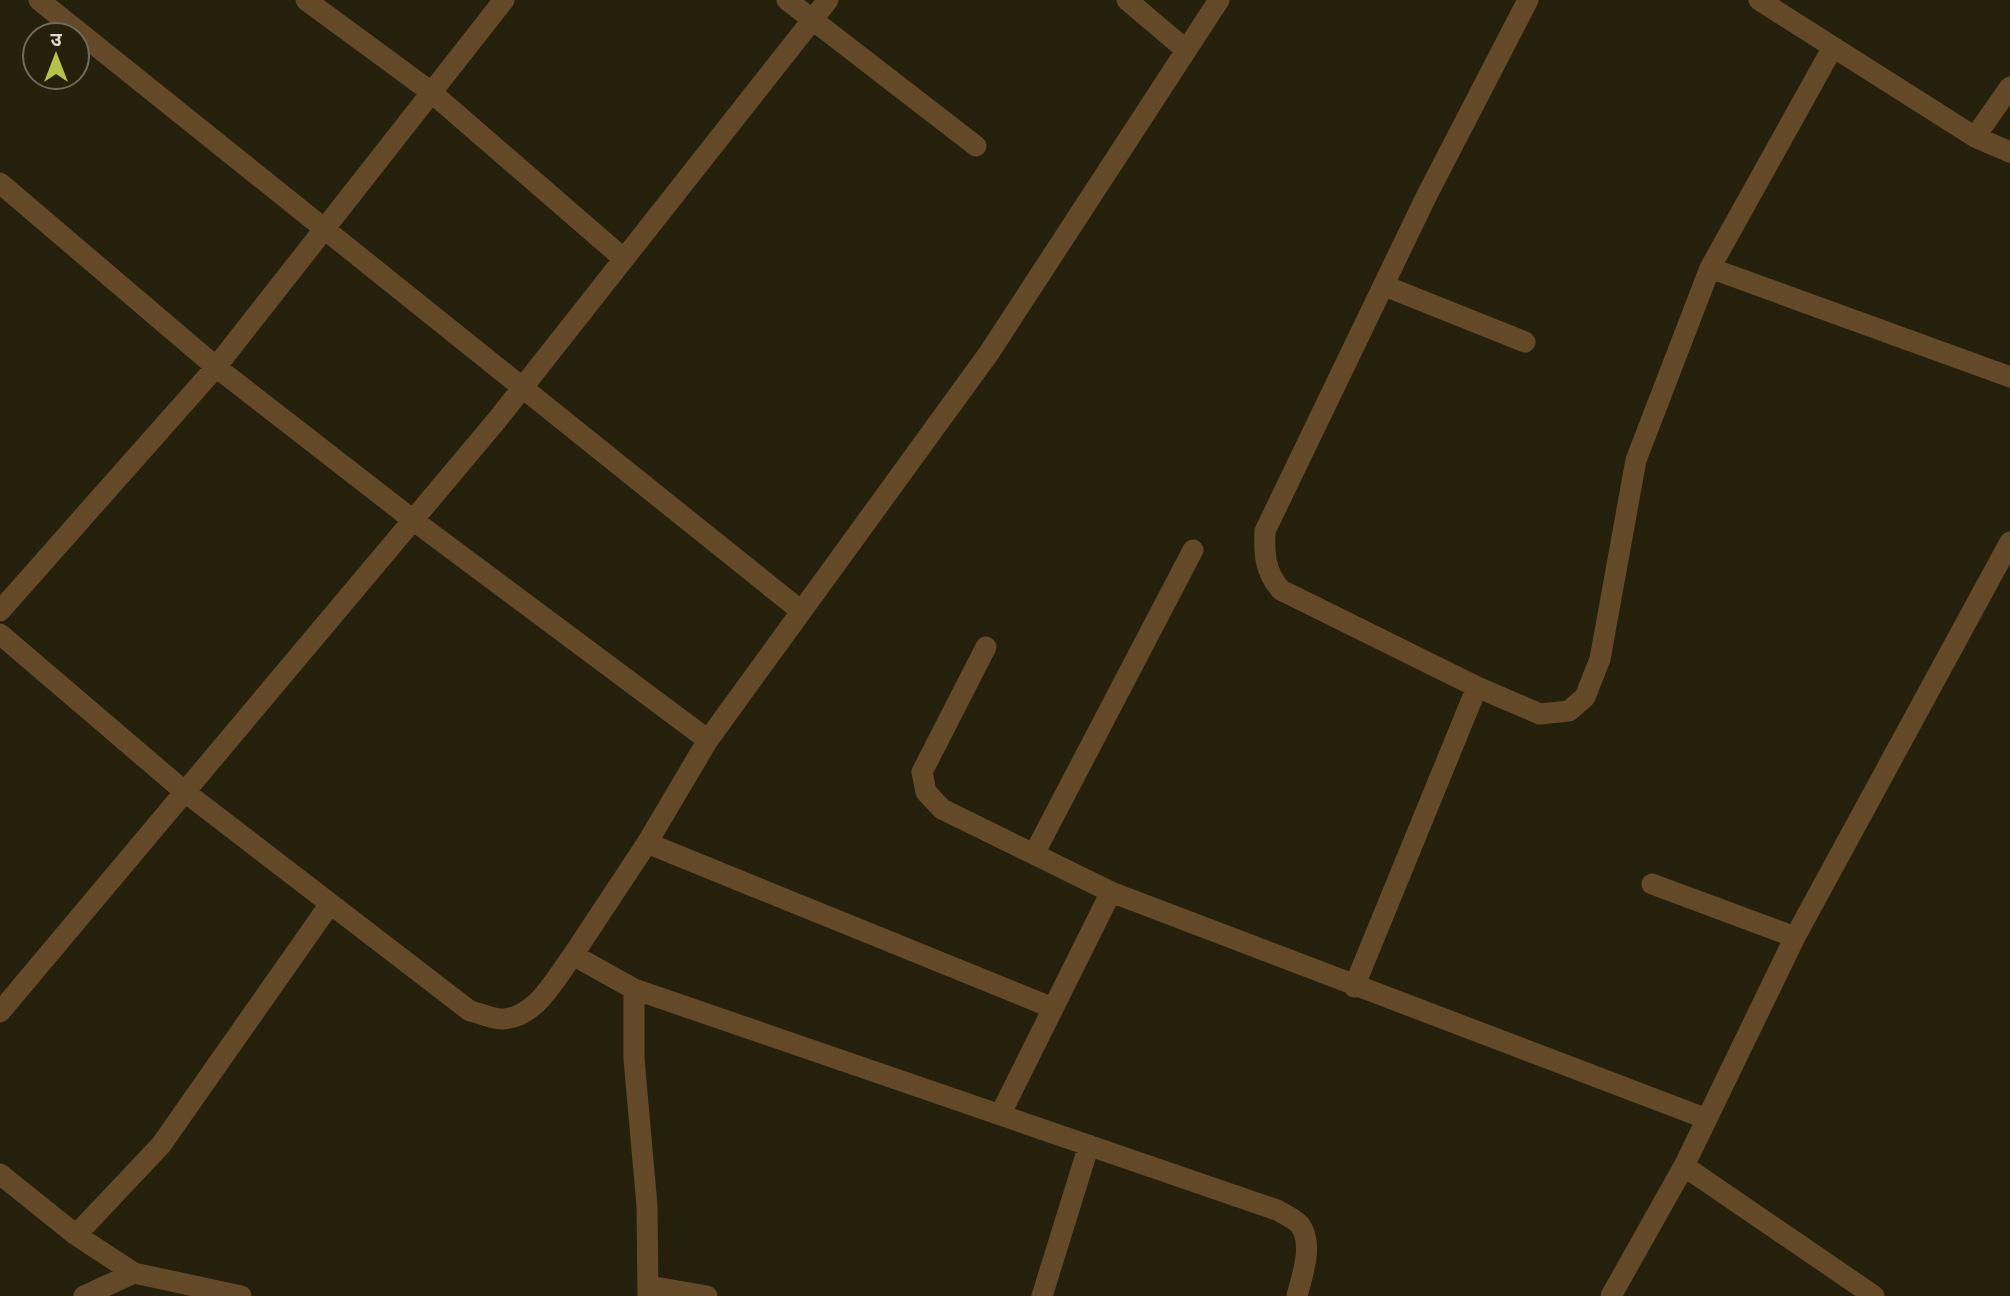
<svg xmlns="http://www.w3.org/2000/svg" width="2010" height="1296" viewBox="0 0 2010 1296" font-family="'Space Grotesk','Noto Sans Devanagari',sans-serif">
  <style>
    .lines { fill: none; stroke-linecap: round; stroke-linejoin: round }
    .minor { stroke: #644928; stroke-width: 21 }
  </style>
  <rect width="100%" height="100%" fill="#25200b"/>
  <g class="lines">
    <!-- minor -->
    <path class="minor" d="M39 0 801 611
      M306 0 431 92 624 259
      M787 0 976 146
      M1127 0 1186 50
      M1219 0 989 353 708 740 647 843 573 955 634 989 1277 1210C1284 1214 1295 1219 1300 1225 1314 1244 1302 1276 1297 1296
      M1528 0 1426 197 1265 531C1264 555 1265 572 1281 590L1477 687 1540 714 1569 711 1585 697 1600 659 1636 460 1710 268 1833 47
      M1759 0 1975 137 2010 152
      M1975 137 2010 87
      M0 183 216 367 413 520 708 740
      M1710 268 2010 377
      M1385 286 1525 342
      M0 611 216 367 504 0
      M0 634 185 792 470 1011C480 1013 492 1019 502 1019 536 1018 555 979 573 955
      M986 647 922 772 926 792 942 809 1111 892 1707 1119
      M647 843 1053 1008
      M1034 854 1193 550
      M1652 884 1795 937
      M1354 987 1477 687
      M634 989V1059L647 1206 648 1296
      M0 1012 497 420 828 0
      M1001 1113 1111 892
      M1684 1166 1874 1296
      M0 1174 76 1235 134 1273
      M76 1235 161 1145 330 904
      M649 1286 707 1296
      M84 1296 134 1273 241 1296
      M1042 1296 1089 1145
      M1611 1296 1684 1166 1795 937 2010 542"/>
  </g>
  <!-- north arrow -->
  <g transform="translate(56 56)"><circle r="33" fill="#25200b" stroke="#6f6b59" stroke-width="2"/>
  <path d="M0-5L12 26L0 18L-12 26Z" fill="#b5c249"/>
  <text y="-10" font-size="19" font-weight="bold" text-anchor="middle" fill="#dfdccf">उ</text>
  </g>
</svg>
